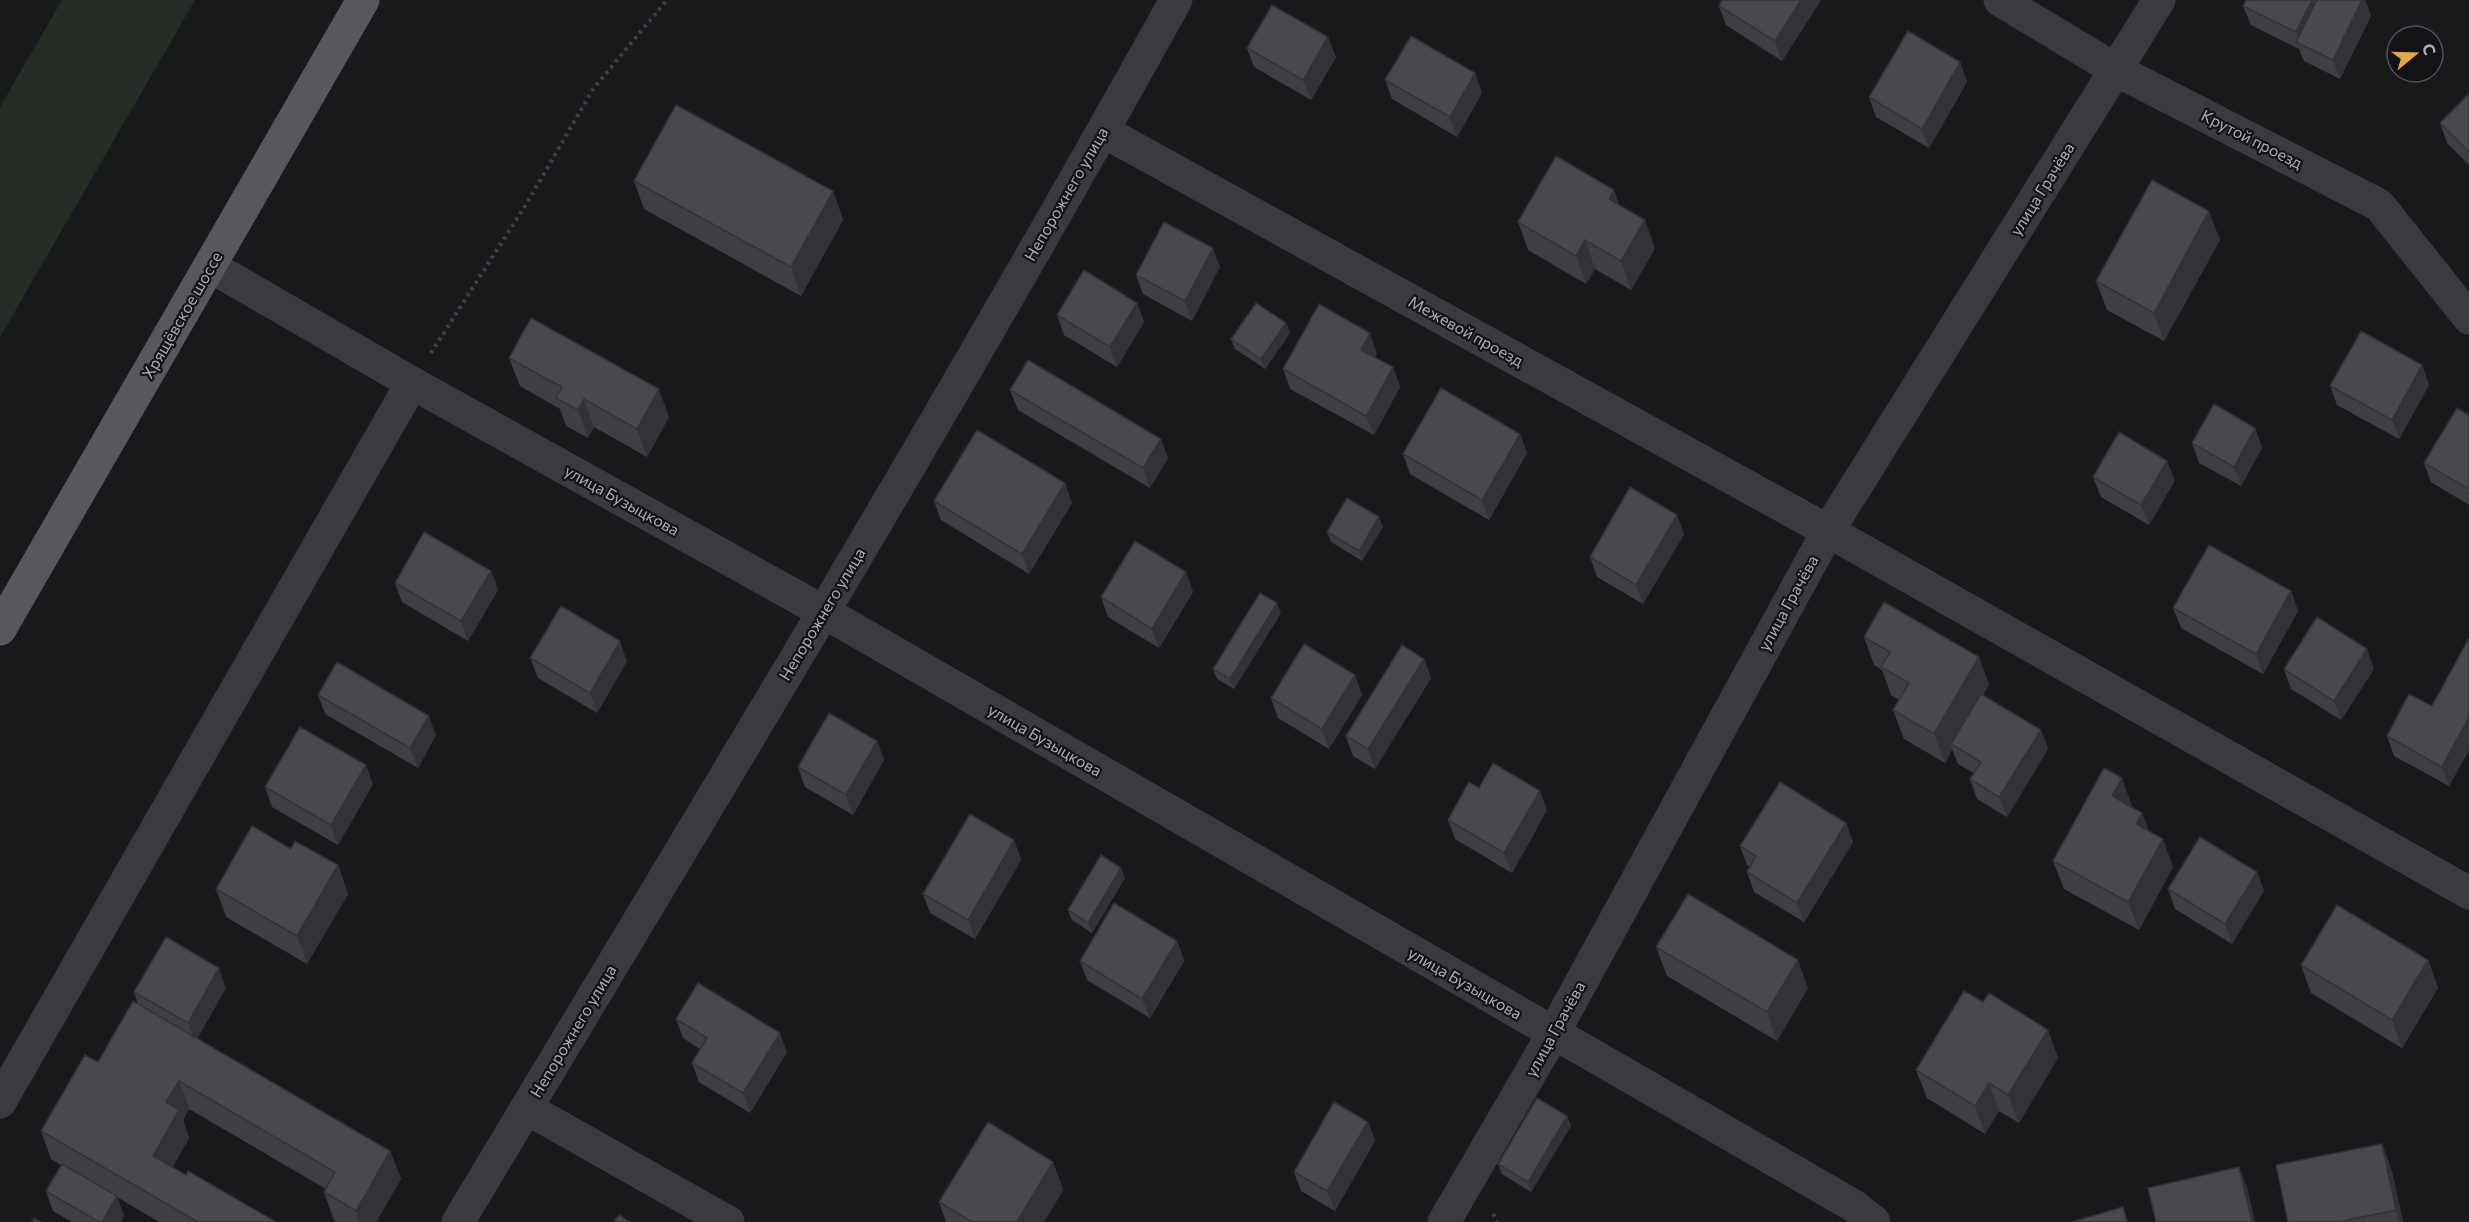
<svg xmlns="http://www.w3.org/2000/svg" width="2469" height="1222" viewBox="0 0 2469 1222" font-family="Commissioner,sans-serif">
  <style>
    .green { fill: #252c25 }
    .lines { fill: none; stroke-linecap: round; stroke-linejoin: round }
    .path { stroke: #404246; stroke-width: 4; stroke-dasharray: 3 4.5; stroke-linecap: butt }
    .minor { stroke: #3a3b3f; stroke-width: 33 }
    .major { stroke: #56585e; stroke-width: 33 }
    .wall { fill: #3e3f42 }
    .shaded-wall { fill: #323336 }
    .building { fill: #48494d; stroke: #323336; stroke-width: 1.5 }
    .labels { text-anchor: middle; stroke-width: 4.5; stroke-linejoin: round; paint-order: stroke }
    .street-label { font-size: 16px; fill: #acb0b9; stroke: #131315 }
  </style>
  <rect width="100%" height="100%" fill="#18191a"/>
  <!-- green -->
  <path class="green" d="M62 0H195L0 337V107Z"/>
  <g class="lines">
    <!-- path -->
    <path class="path" d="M431 353 527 203 593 89 667 0
      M1493 1214 1497 1222"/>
    <!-- minor -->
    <path class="minor" d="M2000 0 2116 70 2379 205 2469 318
      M1103 131 1828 531 2469 893
      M210 266 412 383 824 612 1854 1206 1874 1222
      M0 1102 412 383
      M526 1108 728 1222
      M458 1222C701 817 947 413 1176 0
      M1444 1222 1553 1034 1828 531 2159 0"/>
    <!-- major -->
    <path class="major" d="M0 629 363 0"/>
  </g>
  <!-- wall -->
  <path class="wall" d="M1821 0 1782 61 1726 25 1719 6Z
    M2246 0H2365L2371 16 2340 79 2304 61 2299 49 2251 25 2243 6Z
    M1247 48 1336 57 1311 100 1254 67Z
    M1960 62 1967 82 1929 148 1876 117 1869 97Z
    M1475 73 1482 93 1457 137 1392 99 1385 80Z
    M2469 94V165L2447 143 2440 123Z
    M634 181 833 191 843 220 801 296 644 209Z
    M1620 205 1655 248 1631 290 1595 269 1586 284 1528 250 1518 222Z
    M2220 240 2164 341 2107 310 2096 281Z
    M1220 267 1192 321 1143 294 1136 275Z
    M1137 303 1144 322 1117 367 1064 335 1057 315Z
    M1286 323 1290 333 1265 369 1235 349 1231 339Z
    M1377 353 1375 357 1393 367 1400 387 1374 435 1290 389 1283 369Z
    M509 358 669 417 647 457 594 427 588 438 566 426 560 409 520 386Z
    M2422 365 2429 385 2399 439 2337 405 2330 386Z
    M1010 390 1168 458 1150 488 1018 410Z
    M2469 415V505L2431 482 2424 463Z
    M2255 428 2262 448 2241 486 2199 463 2192 443Z
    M1527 453 1489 520 1410 474 1403 454Z
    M2093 477 2175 480 2149 525 2101 497Z
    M1065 483 1072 503 1029 574 941 520 934 501Z
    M1383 527 1362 561 1331 542 1327 532Z
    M1684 534 1643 604 1597 577 1590 557Z
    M491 571 498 590 468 641 402 602 395 583Z
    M1186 572 1193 592 1159 648 1108 617 1101 597Z
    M2291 591 2298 611 2263 674 2181 628 2173 608Z
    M1281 613 1234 689 1217 679 1213 669Z
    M1864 637 1979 657 1989 685 1983 695 2041 730 2048 749 2007 817 1977 799 1970 779 1974 773 1958 764 1952 749 1945 763 1904 739 1893 710 1899 700 1891 695 1882 670 1874 665Z
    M2469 638V750L2449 786 2394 756 2387 736 2432 706Z
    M530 658 627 661 597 713 538 678Z
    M1424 659 1431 678 1375 769 1353 756 1346 736Z
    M2284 669H2374L2341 720 2291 689Z
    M1355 675 1362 695 1329 749 1278 718 1271 698Z
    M318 695 436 735 418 768 325 714Z
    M877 741 884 760 853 815 805 787 798 767Z
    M373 784 338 845 272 807 265 787Z
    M1479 788 1547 810 1512 873 1455 839 1448 820Z
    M2132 806 2173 867 2139 930 2064 889 2053 861Z
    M1846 823 1853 842 1804 922 1754 892 1747 872 1750 867 1747 865 1740 846Z
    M1014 840 1021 860 975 939 930 913 923 894Z
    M291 849 338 865 348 894 307 964 226 917 216 889Z
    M2257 872 2264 891 2232 944 2175 909 2168 889Z
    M1125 878 1092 933 1072 920 1068 910Z
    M1177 941 1184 961 1150 1018 1087 980 1080 961Z
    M1656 947 1808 988 1777 1041 1667 976Z
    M2428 960 2438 988 2402 1048 2311 993 2301 965Z
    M226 988 197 1038 390 1151 401 1179 376 1222H336L334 1221 324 1192 326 1189 189 1109 183 1120 189 1138 172 1168 276 1222H159L117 1197 124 1216 120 1222H72L53 1211 46 1191 61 1165 51 1159 41 1131 98 1062 138 1004 134 992Z
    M1983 1002 2048 1030 2058 1058 2019 1123 1999 1111 1985 1134 1927 1098 1916 1070Z
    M676 1019 787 1052 750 1113 699 1082 692 1063 700 1049 683 1038Z
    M1567 1116 1571 1126 1531 1192 1502 1174 1498 1164Z
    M1368 1122 1375 1141 1335 1211 1301 1191 1294 1172Z
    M2382 1144 2392 1172 2403 1222H2288Z
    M1053 1162 1063 1190 1044 1222H946L939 1202Z"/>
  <!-- shaded-wall -->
  <path class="shaded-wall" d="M1801 0H1821L1782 61 1775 41Z
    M2312 0H2329L2301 44 2296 32Z
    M2362 0H2365L2371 16 2340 79 2333 60Z
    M1328 37 1336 57 1311 100 1303 80Z
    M1960 62 1967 82 1929 148 1922 129Z
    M1475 73 1482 93 1457 137 1450 117Z
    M1614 190 1624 218 1609 199Z
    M833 191 843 220 801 296 791 267Z
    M2209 211 2220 240 2164 341 2154 313Z
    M1645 220 1655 248 1631 290 1621 261Z
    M1585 240 1595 269 1586 284 1576 256Z
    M1213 248 1220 267 1192 321 1185 301Z
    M1137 303 1144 322 1117 367 1110 347Z
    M1286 323 1290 333 1265 369 1261 359Z
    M1370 333 1377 353 1368 369 1361 350Z
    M2422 365 2429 385 2399 439 2392 420Z
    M1393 367 1400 387 1374 435 1366 416Z
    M659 389 669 417 647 457 637 429Z
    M584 399 594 427 588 438 578 410Z
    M2255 428 2262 448 2241 486 2234 467Z
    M1520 434 1527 453 1489 520 1482 500Z
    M1161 439 1168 458 1150 488 1143 468Z
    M2167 461 2175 480 2149 525 2141 505Z
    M1065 483 1072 503 1029 574 1022 554Z
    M1677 515 1684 534 1643 604 1636 585Z
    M1379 517 1383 527 1362 561 1359 551Z
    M491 571 498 590 468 641 461 621Z
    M1186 572 1193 592 1159 648 1152 629Z
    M2291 591 2298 611 2263 674 2256 654Z
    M1277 603 1281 613 1234 689 1230 679Z
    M620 641 627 661 597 713 590 693Z
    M2367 649 2374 669 2341 720 2334 701Z
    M1979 657 1989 685 1954 746 1951 744 1952 749 1945 763 1934 734Z
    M1424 659 1431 678 1375 769 1368 749Z
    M1355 675 1362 695 1329 749 1322 729Z
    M429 716 436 735 418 768 410 748Z
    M2469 717V750L2449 786 2442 767Z
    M2041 730 2048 749 2007 817 1999 797Z
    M877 741 884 760 853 815 846 795Z
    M366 765 373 784 338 845 331 825Z
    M2122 778 2132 806 2123 824 2112 796Z
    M1540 791 1547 810 1512 873 1504 853Z
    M2142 813 2153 841 2136 824Z
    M1846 823 1853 842 1804 922 1797 903Z
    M2163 839 2173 867 2139 930 2128 902Z
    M1014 840 1021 860 975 939 968 920Z
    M338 865 348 894 307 964 297 936Z
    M1121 868 1125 878 1092 933 1088 923Z
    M2257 872 2264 891 2232 944 2225 924Z
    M1177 941 1184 961 1150 1018 1142 999Z
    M1798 960 1808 988 1777 1041 1767 1012Z
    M2428 960 2438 988 2402 1048 2392 1020Z
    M219 968 226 988 195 1043 188 1023Z
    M2048 1030 2058 1058 2019 1123 2008 1095Z
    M780 1033 787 1052 750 1113 743 1093Z
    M179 1081 189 1109 183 1120 189 1138 163 1185 153 1156 166 1102Z
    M1989 1083 1999 1111 1985 1134 1975 1106Z
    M1567 1116 1571 1126 1531 1192 1528 1182Z
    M1368 1122 1375 1141 1335 1211 1327 1191Z
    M2382 1144 2392 1172 2403 1222H2400L2396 1210Z
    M390 1151 401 1179 376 1222H360L356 1211Z
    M1053 1162 1063 1190 1044 1222H1017Z
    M2239 1167 2247 1187 2255 1222H2252Z
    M117 1196 124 1216 120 1222H102Z"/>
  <!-- building -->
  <path class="building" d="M1722 0H1801L1775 41 1719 6Z
    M2246 0H2312L2296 32 2243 6Z
    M2317 0H2362L2333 60 2296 42Z
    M1272 5 1328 37 1303 80 1247 48Z
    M1908 31 1960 62 1922 129 1869 97Z
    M1411 36 1475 73 1450 117 1385 80Z
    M2469 94V152L2440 123Z
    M676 105 833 191 791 267 634 181Z
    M1556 156 1614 190 1609 199 1645 220 1621 261 1585 240 1576 256 1518 222Z
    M2152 180 2209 211 2154 313 2096 281Z
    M1164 222 1213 248 1185 301 1136 275Z
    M1084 270 1137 303 1110 347 1057 315Z
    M1256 303 1286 323 1261 359 1231 339Z
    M1319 304 1370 333 1361 350 1393 367 1366 416 1283 369Z
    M531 318 659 389 637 429 584 399 578 410 556 398 562 387 509 358Z
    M2361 331 2422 365 2392 420 2330 386Z
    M1028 360 1161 439 1143 468 1010 390Z
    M1441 388 1520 434 1482 500 1403 454Z
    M2214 404 2255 428 2234 467 2192 443Z
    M2457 408 2469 415V489L2424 463Z
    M977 430 1065 483 1022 554 934 501Z
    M2119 432 2167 461 2141 505 2093 477Z
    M1630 487 1677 515 1636 585 1590 557Z
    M1347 498 1379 517 1359 551 1327 532Z
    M424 532 491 571 461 621 395 583Z
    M1135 541 1186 572 1152 629 1101 597Z
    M2209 545 2291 591 2256 654 2173 608Z
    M1260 593 1277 603 1230 679 1213 669Z
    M1884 602 1979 657 1934 734 1893 710 1909 683 1881 667 1890 652 1864 637Z
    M561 606 620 641 590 693 530 658Z
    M2317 617 2367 649 2334 701 2284 669Z
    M2469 638V717L2442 767 2387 736 2409 694 2432 706Z
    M1304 644 1355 675 1322 729 1271 698Z
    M1402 645 1424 659 1368 749 1346 736Z
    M337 662 429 716 410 748 318 695Z
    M1981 694 2041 730 1999 797 1970 779 1981 762 1951 744Z
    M829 713 877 741 846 795 798 767Z
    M300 727 366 765 331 825 265 787Z
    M1493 763 1540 791 1504 853 1448 820 1469 782 1479 788Z
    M2104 768 2122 778 2112 796 2142 813 2136 824 2163 839 2128 902 2053 861Z
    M1780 782 1846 823 1797 903 1747 872 1756 856 1740 846Z
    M970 814 1014 840 968 920 923 894Z
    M252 826 291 849 295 841 338 865 297 936 216 889Z
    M2200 837 2257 872 2225 924 2168 889Z
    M1101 855 1121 868 1088 923 1068 910Z
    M1688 894 1798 960 1767 1012 1656 947Z
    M1114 903 1177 941 1142 999 1080 961Z
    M2337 905 2428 960 2392 1020 2301 965Z
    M166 937 219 968 188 1023 134 992Z
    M698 983 780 1033 743 1093 692 1063 707 1038 676 1019Z
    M1964 991 1983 1002 1989 993 2048 1030 2008 1095 1989 1083 1975 1106 1916 1070Z
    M133 1001 390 1151 356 1211 324 1192 335 1172 179 1081 166 1102 179 1110 153 1156 186 1175 188 1171 276 1222H198L41 1131 85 1055 98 1062Z
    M1537 1098 1567 1116 1528 1182 1498 1164Z
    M1334 1102 1368 1122 1327 1191 1294 1172Z
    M988 1122 1053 1162 1017 1222H972L939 1202Z
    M2382 1144 2396 1210 2338 1222H2288L2276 1165Z
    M62 1164 117 1196 102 1222H99L46 1191Z
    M2239 1167 2252 1222H2156L2148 1188Z
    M2123 1207 2127 1222H2072Z
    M619 1215 630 1222H614Z
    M34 1218 41 1222H32Z"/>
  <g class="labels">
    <!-- street labels -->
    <g class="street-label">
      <text transform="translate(2252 139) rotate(27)" y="6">Крутой проезд</text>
      <text transform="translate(2042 189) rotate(-58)" y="6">улица Грачёва</text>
      <text transform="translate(1066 194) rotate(-60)" y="6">Непорожнего улица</text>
      <text transform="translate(182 315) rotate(-60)" y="6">Хрящёвское шоссе</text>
      <text transform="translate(1466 331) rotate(29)" y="6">Межевой проезд</text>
      <text transform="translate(622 500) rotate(29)" y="6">улица Бузыцкова</text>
      <text transform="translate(1788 603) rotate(-61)" y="6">улица Грачёва</text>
      <text transform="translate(822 614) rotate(-59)" y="6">Непорожнего улица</text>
      <text transform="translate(1045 740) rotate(30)" y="6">улица Бузыцкова</text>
      <text transform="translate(1465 983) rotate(30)" y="6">улица Бузыцкова</text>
      <text transform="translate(1555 1029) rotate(-61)" y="6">улица Грачёва</text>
      <text transform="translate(573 1031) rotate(-59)" y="6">Непорожнего улица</text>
    </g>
  </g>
  <!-- north arrow -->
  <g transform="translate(2415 54) rotate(71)"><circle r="28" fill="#131315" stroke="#505257" stroke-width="1.5"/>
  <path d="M0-4.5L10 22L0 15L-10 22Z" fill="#e4a947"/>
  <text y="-9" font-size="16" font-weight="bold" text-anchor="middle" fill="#acb0b9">С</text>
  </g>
</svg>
